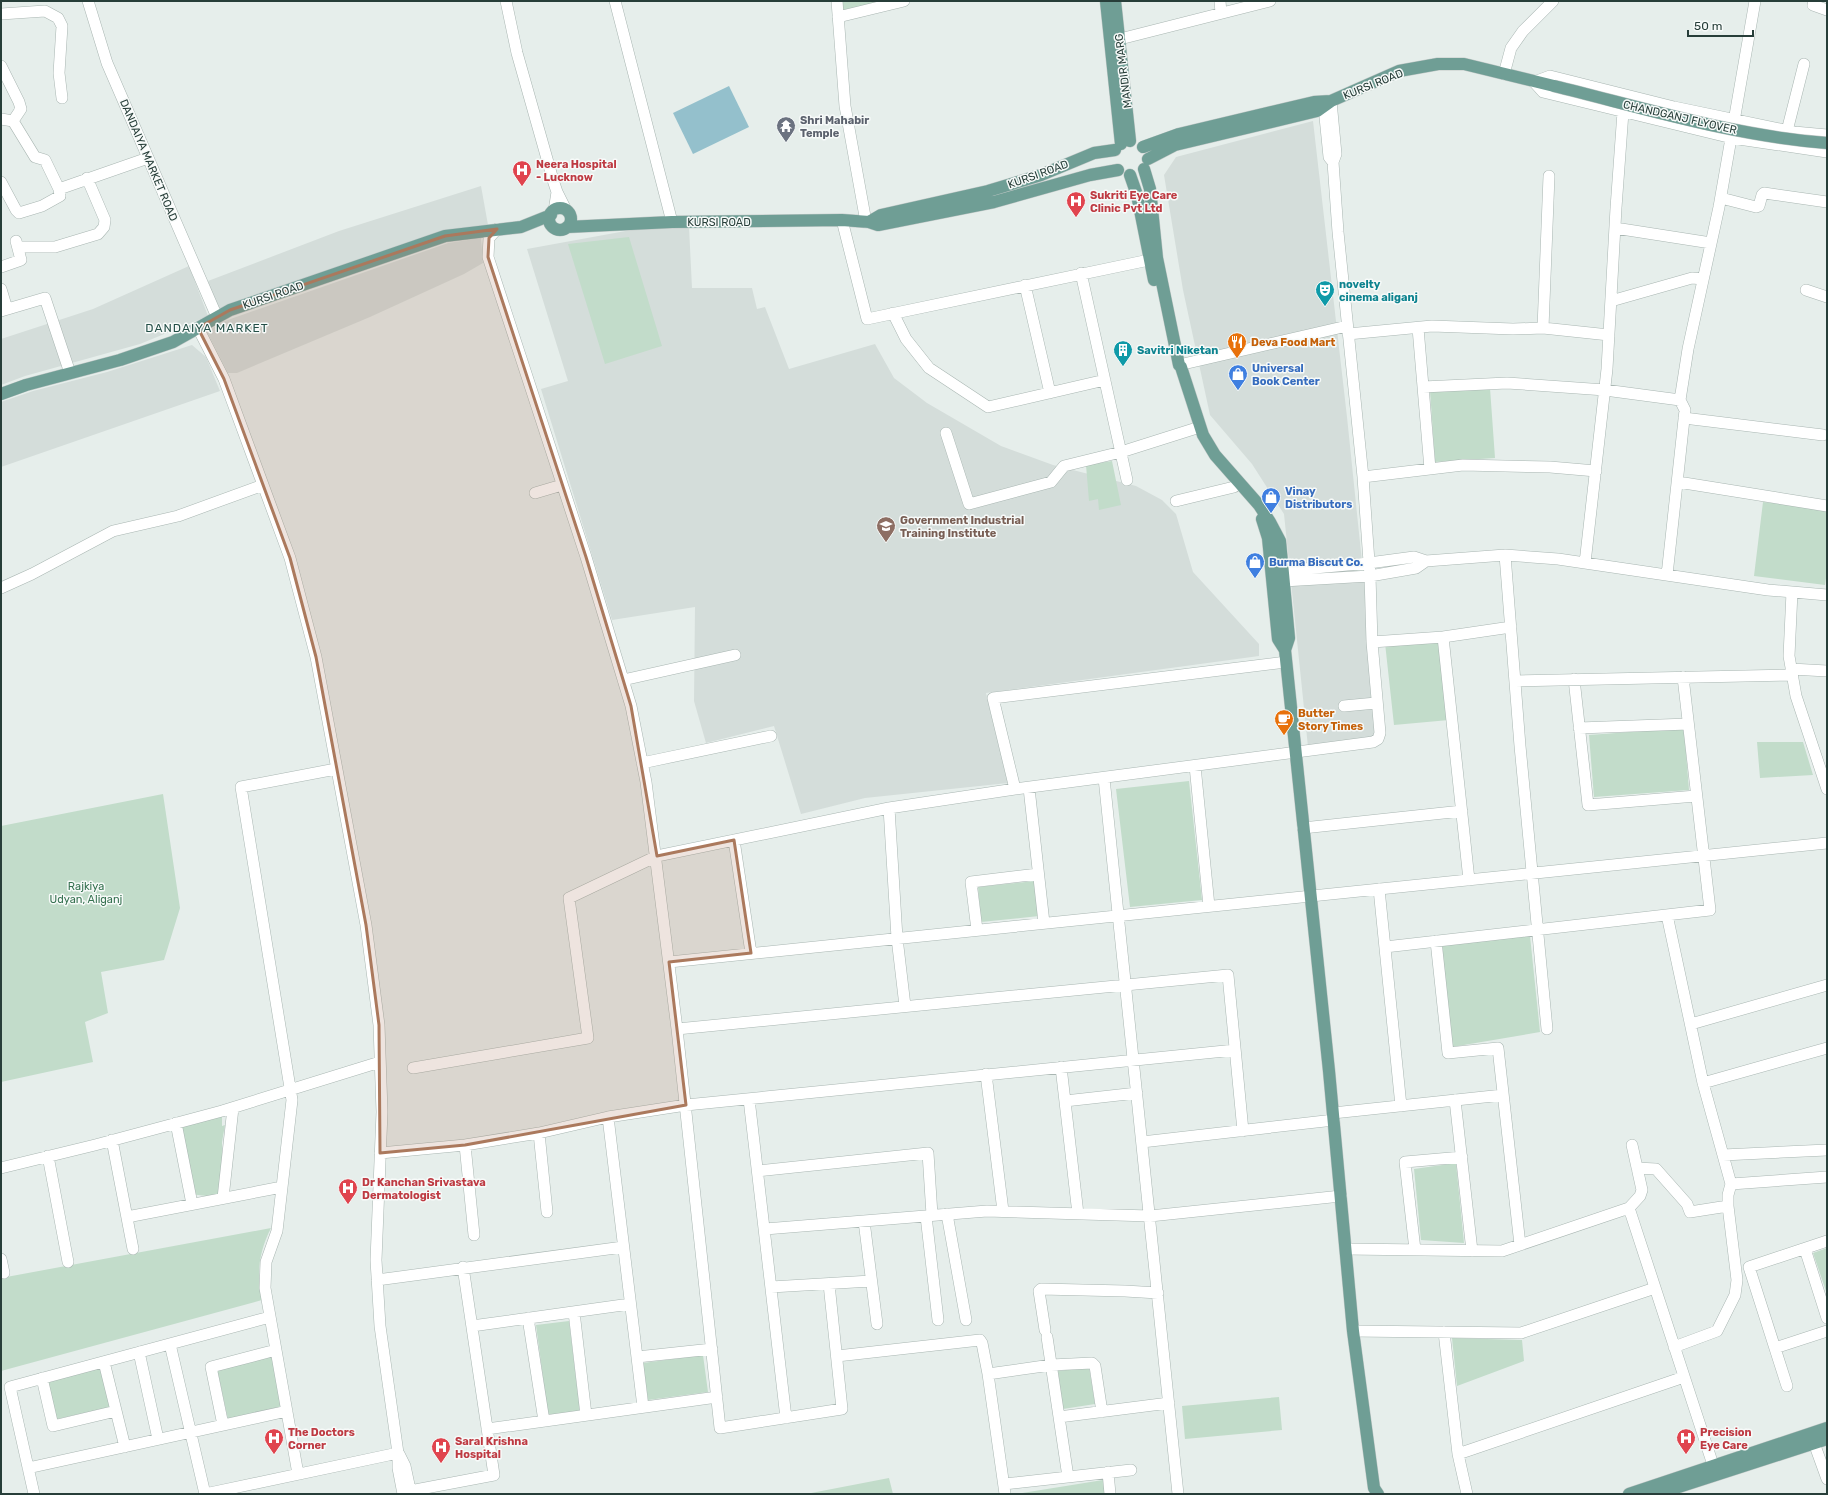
<svg xmlns="http://www.w3.org/2000/svg" width="1828" height="1495" viewBox="0 0 1828 1495" font-family="Rubik,sans-serif">
  <style>
    .built { fill: #d4ddda }
    .green { fill: #c2dcca }
    .water { fill: #94c0cc }
    .lines { fill: none; stroke-linecap: round; stroke-linejoin: round }
    .minor-casing { stroke: #a9b6b2; stroke-width: 12 }
    .major-casing { stroke: #c3c9c8; stroke-width: 13 }
    .minor { stroke: #fff; stroke-width: 11 }
    .major { stroke: #6f9e95; stroke-width: 12 }
    .major-bridge-casing { stroke: #c3c9c8; stroke-width: 13; stroke-linecap: butt }
    .major-bridge { stroke: #6f9e95; stroke-width: 12 }
    .marked { fill: #ab795d; fill-opacity: 0.2; stroke: #ab795d; stroke-width: 3; stroke-linejoin: round }
    .labels { text-anchor: middle; stroke-width: 3; stroke-linejoin: round; paint-order: stroke }
    .street-label { font-size: 11px; fill: #273e39; stroke: #f7faf9 }
    .worship-label { font-size: 11px; font-weight: bold; fill: #5b616d; stroke: #f7faf9; text-anchor: start }
    .health-label { font-size: 11px; font-weight: bold; fill: #be3a42; stroke: #f7faf9; text-anchor: start }
    .culture-label { font-size: 11px; font-weight: bold; fill: #0d838f; stroke: #f7faf9; text-anchor: start }
    .food-label { font-size: 11px; font-weight: bold; fill: #c56008; stroke: #f7faf9; text-anchor: start }
    .shop-label { font-size: 11px; font-weight: bold; fill: #366cbe; stroke: #f7faf9; text-anchor: start }
    .education-label { font-size: 11px; font-weight: bold; fill: #785e54; stroke: #f7faf9; text-anchor: start }
    .park-label { font-size: 11px; fill: #357150; stroke: #f7faf9 }
    .neighbourhood-label { font-size: 12px; letter-spacing: 1px; fill: #244f47; stroke: #f7faf9 }
  </style>
  <rect width="100%" height="100%" fill="#e6eeeb"/>
  <!-- built -->
  <path class="built" d="M1313 121 1347 417 1380 736 1308 747 1284 514 1252 464 1210 415 1183 290 1164 175 1176 157Z
    M481 186 488 225 450 230 218 310 208 281 339 231Z
    M689 227 692 288H752L757 309 765 307 789 369 875 344 894 378 927 403 1001 446 1053 465 1136 486 1162 500 1176 514 1193 572 1259 644V656L986 693 1008 783 865 798 801 814 774 726 706 743 694 701 695 607 612 620 541 389 568 381 527 249 642 228Z
    M481 238 483 263 464 274 370 317 237 373H228L207 332 222 322 448 243Z
    M189 266 208 316 140 344 25 376 1 385V339L93 309Z
    M192 345 206 357 220 391 1 467V402L33 391 107 372Z"/>
  <!-- green -->
  <path class="green" d="M840 1H889L841 13Z
    M629 237 662 346 605 364 568 244Z
    M1490 388 1495 458 1435 462 1430 391Z
    M1112 461 1121 505 1099 510 1098 499 1089 501 1086 465Z
    M1763 502 1827 509V571L1825 585 1754 576Z
    M1440 638 1449 720 1394 725 1385 643Z
    M1684 728 1689 790 1594 797 1589 735Z
    M1757 742H1803L1813 775 1760 778Z
    M1189 781 1202 900 1130 907 1116 789Z
    M163 794 180 908 164 960 101 972 108 1013 85 1022 93 1062 1 1082V826Z
    M1035 881 1039 916 981 922 978 887Z
    M1530 936 1540 1032 1452 1047 1442 946Z
    M222 1111V1126L225 1125 222 1142 223 1198 190 1194 176 1123Z
    M1456 1163 1464 1243 1421 1240 1414 1169Z
    M271 1228C259 1252 256 1274 262 1300L1 1371V1278Z
    M1827 1248V1294L1813 1253Z
    M569 1321 580 1411 548 1415 536 1325Z
    M1452 1338 1522 1340 1524 1361 1457 1386Z
    M703 1355 708 1392 648 1400 643 1363Z
    M272 1357 283 1406 228 1419 217 1369Z
    M1089 1367 1095 1404 1063 1409 1058 1371Z
    M101 1368 110 1407 57 1419 48 1381Z
    M1279 1397 1282 1430 1185 1439 1182 1406Z
    M889 1478 893 1494H806Z
    M1103 1480 1105 1494H1016Z"/>
  <!-- water -->
  <path class="water" d="M729 86 749 127 693 154 673 113Z"/>
  <g class="lines">
    <!-- minor casing -->
    <g class="minor-casing">
      <path id="minor" d="M88 1 107 63 217 317
        M506 1 517 53 553 180 557 192 566 210
        M615 1 672 222
        M837 1 845 106 866 222
        M1220 1 1221 13
        M1814 1 1813 5 1827 10
        M1 14 45 11 58 18 62 26 59 73 62 98
        M838 17 904 1
        M1112 41 1270 1
        M1 66 19 102 21 109 13 121
        M1504 74 1511 48 1523 31 1553 1
        M1324 107 1329 157 1333 162
        M1 119 13 121
        M1787 131 1804 64
        M1827 135 1794 132 1674 107 1550 76 1534 82 1543 92 1732 138 1827 152
        M1 182 16 210 19 213 42 206 60 196 59 189 45 160 35 157 13 121
        M59 189 148 158
        M1721 198 1756 207 1759 206 1762 195 1764 193 1827 202
        M554 211 557 192
        M842 220 867 319 1149 260
        M1615 228 1711 243
        M497 229 489 238 488 257 586 557 631 706 646 782 677 1029 720 1428 842 1409 829 1284
        M18 247H55L98 234 104 227 105 220 87 178
        M1 267 21 260 16 241
        M1081 273 1127 480
        M1025 285 1050 393
        M1 289 7 309
        M1806 290 1827 297
        M1611 301 1692 278 1703 279
        M1 311 45 298 70 373
        M893 313 906 339 929 368 988 407 1105 380
        M198 328 224 379 290 558 316 657 366 925 379 1025 382 1112 376 1260 380 1326 398 1453V1468L403 1494
        M1418 328 1430 469
        M1543 328 1549 176
        M1348 334 1432 326 1513 329 1543 328 1609 335
        M1179 365 1347 326
        M1423 387 1507 383 1605 390 1680 400
        M1684 418 1823 435
        M946 433 969 504 1051 482 1064 466 1121 452 1200 427
        M1363 477 1463 465 1550 467 1596 471
        M1678 482 1827 506
        M535 493 562 485
        M1176 501 1234 487
        M1505 555 1520 746 1547 1029
        M1585 563 1607 369 1616 208 1623 112
        M1275 574 1282 571 1369 563 1414 557 1426 561 1505 555 1558 559 1768 590 1827 595
        M1667 575 1685 410 1680 400 1688 349 1719 207 1755 1
        M1276 578 1283 581 1370 576 1416 568 1426 561
        M1 588 32 574 113 531 178 516 263 485
        M1792 592 1789 656 1796 696 1827 789
        M1443 637 1469 880
        M1372 642 1443 637 1511 627
        M1791 669 1827 671
        M1574 679 1588 805 1696 796
        M623 680 735 655
        M1515 681 1792 675
        M1344 706 1376 703
        M1579 728 1688 724
        M642 763 771 736
        M1195 766 1209 906
        M1104 778 1178 1494
        M1029 788 1044 923
        M1015 789 993 698 1286 662
        M889 808 897 938 905 1006
        M1303 828 1462 811
        M734 840 751 953
        M1379 889 1401 1106
        M1667 915 1703 1083 1731 1184 1728 1195V1206L1737 1280 1735 1295 1717 1331 1674 1347
        M977 930 971 882 1038 874
        M1436 941 1448 1053 1498 1048 1520 1245
        M1385 947 1710 910 1683 677
        M669 962 1827 843
        M1691 1024 1827 985
        M677 1029 1228 975 1243 1131
        M1061 1067 1078 1214
        M413 1068 588 1038 569 898 657 856 889 808 1015 789 1373 742 1378 739 1380 733 1372 642 1370 576 1363 477 1338 232 1333 162 1336 154 1331 101
        M986 1074 1003 1211
        M1703 1083 1827 1048
        M749 1099 786 1418
        M1455 1100 1472 1251
        M1065 1101 1137 1093
        M1333 1113 1503 1095
        M608 1117 643 1407
        M176 1123 192 1204
        M539 1133 547 1212
        M112 1140 133 1249
        M1142 1142 1334 1120
        M465 1145 474 1235
        M380 1153 465 1145 539 1133 608 1117 686 1105 1235 1050
        M1723 1155 1827 1150
        M48 1156 68 1262
        M1 1168 95 1145 222 1111 380 1062
        M1637 1168 1656 1169 1687 1204 1690 1212 1728 1206
        M758 1171 928 1153 932 1215
        M1731 1184 1827 1177
        M223 1198 233 1108
        M1629 1208 1716 1474
        M947 1214 966 1320
        M926 1216 938 1320
        M127 1217 282 1187
        M864 1221 877 1324
        M765 1229 987 1211 1150 1216 1341 1196
        M1346 1249 1502 1251 1629 1208 1640 1196 1642 1190 1632 1145
        M1805 1249 1827 1318
        M1415 1250 1405 1162 1462 1157
        M1 1259 4 1273
        M377 1280 623 1247
        M771 1287 871 1281
        M574 1312 586 1415
        M528 1318 544 1421
        M472 1326 630 1304
        M1045 1330 1039 1291 1041 1289 1125 1291 1158 1293
        M1353 1331 1521 1333 1655 1288
        M1444 1332 1458 1454 1467 1494
        M1047 1337 1068 1477
        M170 1344 205 1494
        M1775 1348 1827 1331
        M139 1352 158 1439
        M837 1356 980 1340 982 1343 988 1374 1005 1494
        M637 1357 712 1349
        M104 1362 125 1447
        M988 1374 1051 1365 1092 1363 1095 1366 1102 1412
        M42 1378 53 1426 116 1411
        M1787 1386 1749 1267 1827 1241
        M1059 1417 1169 1403
        M223 1425 211 1367 276 1350
        M487 1429 717 1397
        M1814 1443 1827 1479
        M399 1454 405 1466 411 1494
        M1458 1454 1684 1377
        M28 1468 287 1411
        M1108 1472 1110 1494
        M298 1474 265 1288 266 1262 277 1231 292 1100 241 787 336 769
        M1004 1484 1131 1470
        M410 1491 494 1475 463 1267
        M34 1494 10 1387 270 1317
        M205 1494 398 1453"/>
    </g>
    <!-- major casing -->
    <g class="major-casing">
      <path id="major" d="M1106 1 1121 144
        M1115 1 1130 141
        M1143 147 1179 134 1314 102 1331 101
        M1148 159 1175 145 1317 111 1331 101 1399 71 1438 64H1464L1554 86
        M1144 169 1150 189 1157 258 1179 365 1181 367 1203 435 1215 455 1259 505 1270 522 1280 541 1289 638 1285 650 1329 1071 1353 1331 1374 1488 1378 1494
        M1130 175 1137 195 1154 280
        M549 219a11 11 0 1 1 22 0a11 11 0 1 1-22 0Z
        M869 222 881 215 988 191 1041 175 1094 153 1115 150
        M567 227 672 222 842 220 869 222 878 225 994 202 1090 175 1118 170
        M1 394 26 385 120 360 173 342 230 310 445 236 521 227 551 215
        M1262 519 1268 538 1278 639 1285 650
        M1629 1494 1827 1428
        M1657 1494 1827 1439"/>
    </g>
    <!-- minor -->
    <use href="#minor" class="minor"/>
    <!-- major -->
    <use href="#major" class="major"/>
    <!-- major-bridge casing -->
    <g class="major-bridge-casing">
      <path id="major-bridge" d="M1554 86C1644 108 1734 136 1827 143"/>
    </g>
    <!-- major-bridge -->
    <use href="#major-bridge" class="major-bridge"/>
  </g>
  <!-- marked area -->
  <path class="marked" d="M497 229 489 238 488 257 586 557 631 706 657 856 734 840 751 953 669 962 686 1105 465 1145 380 1153 379 1025 366 925 316 657 290 558 224 379 198 328 230 310 445 236Z"/>
  <!-- icons -->
  <defs>
    <g id="temple-pin" transform="scale(1)"><path d="M0 17L-7.5 6A9.5 9.5 0 1 1 7.5 6Z" fill="#6b7280" stroke="#f7faf9"/><path d="M0-6L5-2H3V0L6.5 2.5H4V6H1.5V3h-3V6H-4V2.5H-6.5L-3 0V-2H-5Z" fill="#fff"/></g>
    <g id="hospital-pin" transform="scale(1)"><path d="M0 17L-7.5 6A9.5 9.5 0 1 1 7.5 6Z" fill="#e0444e" stroke="#f7faf9"/><path d="M-5-5h3v3.5h4V-5h3V5h-3V1.5h-4V5h-3Z" fill="#fff"/></g>
    <g id="theatre-pin" transform="scale(1)"><path d="M0 17L-7.5 6A9.5 9.5 0 1 1 7.5 6Z" fill="#0f9aa8" stroke="#f7faf9"/><path d="M-5-5.5Q0-4 5-5.5V0Q5 5 0 6Q-5 5-5 0ZM-3.3-2.5H-1v1.5H-3.3ZM1-2.5H3.3v1.5H1ZM-2.8 1Q0 5.5 2.8 1Z" fill="#fff"/></g>
    <g id="restaurant-pin" transform="scale(1)"><path d="M0 17L-7.5 6A9.5 9.5 0 1 1 7.5 6Z" fill="#e8710a" stroke="#f7faf9"/><path d="M-5-6h1v4h1v-4h1v4h1v-4h1v5L-1.5 .5V6h-2V.5L-5-1ZM5-6V6H3V1.5H1.5Q1.5-4 5-6Z" fill="#fff"/></g>
    <g id="building-pin" transform="scale(1)"><path d="M0 17L-7.5 6A9.5 9.5 0 1 1 7.5 6Z" fill="#0f9aa8" stroke="#f7faf9"/><path d="M-4-6H4V6H1V3H-1V6H-4ZM-2.5-4.3h1.7v1.8h-1.7ZM.8-4.3h1.7v1.8H.8ZM-2.5-1h1.7V.8h-1.7ZM.8-1h1.7V.8H.8Z" fill="#fff"/></g>
    <g id="shop-pin" transform="scale(1)"><path d="M0 17L-7.5 6A9.5 9.5 0 1 1 7.5 6Z" fill="#3f7fe0" stroke="#f7faf9"/><path d="M-5-2.5h2.3a2.7 3.5 0 0 1 5.4 0H5L5.5 6h-11ZM-1.5-2.5h3a1.5 2.3 0 0 0-3 0Z" fill="#fff"/></g>
    <g id="university-pin" transform="scale(1)"><path d="M0 17L-7.5 6A9.5 9.5 0 1 1 7.5 6Z" fill="#8d6e63" stroke="#f7faf9"/><path d="M0-5L7-2L0 1L-7-2ZM-4 1L0 2.5L4 1V4Q0 6-4 4Z" fill="#fff"/></g>
    <g id="cafe-pin" transform="scale(1)"><path d="M0 17L-7.5 6A9.5 9.5 0 1 1 7.5 6Z" fill="#e8710a" stroke="#f7faf9"/><path d="M-5.5-4.5H6V0H3Q3 3.5 0 3.5H-2.5Q-5.5 3.5-5.5 0ZM3-3.2v2h1.7v-2ZM-6 4.5H4V6H-6Z" fill="#fff"/></g>
  </defs>
  <g fill-rule="evenodd">
    <use href="#temple-pin" x="786" y="126"/>
    <use href="#hospital-pin" x="522" y="170"/>
    <use href="#hospital-pin" x="1076" y="201"/>
    <use href="#theatre-pin" x="1325" y="290"/>
    <use href="#restaurant-pin" x="1237" y="342"/>
    <use href="#building-pin" x="1123" y="350"/>
    <use href="#shop-pin" x="1238" y="374"/>
    <use href="#shop-pin" x="1271" y="497"/>
    <use href="#university-pin" x="886" y="526"/>
    <use href="#shop-pin" x="1255" y="562"/>
    <use href="#cafe-pin" x="1284" y="719"/>
    <use href="#hospital-pin" x="348" y="1188"/>
    <use href="#hospital-pin" x="274" y="1438"/>
    <use href="#hospital-pin" x="1686" y="1438"/>
    <use href="#hospital-pin" x="441" y="1447"/>
  </g>
  <g class="labels">
    <!-- street labels -->
    <g class="street-label">
      <text transform="translate(1123 71) rotate(-97)" y="4">MANDIR MARG</text>
      <text transform="translate(1373 84) rotate(-22)" y="4">KURSI ROAD</text>
      <text transform="translate(1680 117) rotate(13)" y="4">CHANDGANJ FLYOVER</text>
      <text transform="translate(149 160) rotate(67)" y="4">DANDAIYA MARKET ROAD</text>
      <text transform="translate(1038 174) rotate(-20)" y="4">KURSI ROAD</text>
      <text x="719" y="226">KURSI ROAD</text>
      <text transform="translate(273 295) rotate(-19)" y="4">KURSI ROAD</text>
    </g>
    <!-- worship labels -->
    <g class="worship-label">
      <text x="800" y="124">Shri Mahabir<tspan x="800" dy="13">Temple</tspan></text>
    </g>
    <!-- health labels -->
    <g class="health-label">
      <text x="536" y="168">Neera Hospital<tspan x="536" dy="13">- Lucknow</tspan></text>
      <text x="1090" y="199">Sukriti Eye Care<tspan x="1090" dy="13">Clinic Pvt Ltd</tspan></text>
      <text x="362" y="1186">Dr Kanchan Srivastava<tspan x="362" dy="13">Dermatologist</tspan></text>
      <text x="288" y="1436">The Doctors<tspan x="288" dy="13">Corner</tspan></text>
      <text x="1700" y="1436">Precision<tspan x="1700" dy="13">Eye Care</tspan></text>
      <text x="455" y="1445">Saral Krishna<tspan x="455" dy="13">Hospital</tspan></text>
    </g>
    <!-- culture labels -->
    <g class="culture-label">
      <text x="1339" y="288">novelty<tspan x="1339" dy="13">cinema aliganj</tspan></text>
      <text x="1137" y="354">Savitri Niketan</text>
    </g>
    <!-- food labels -->
    <g class="food-label">
      <text x="1251" y="346">Deva Food Mart</text>
      <text x="1298" y="717">Butter<tspan x="1298" dy="13">Story Times</tspan></text>
    </g>
    <!-- shop labels -->
    <g class="shop-label">
      <text x="1252" y="372">Universal<tspan x="1252" dy="13">Book Center</tspan></text>
      <text x="1285" y="495">Vinay<tspan x="1285" dy="13">Distributors</tspan></text>
      <text x="1269" y="566">Burma Biscut Co.</text>
    </g>
    <!-- education labels -->
    <g class="education-label">
      <text x="900" y="524">Government Industrial<tspan x="900" dy="13">Training Institute</tspan></text>
    </g>
    <!-- park labels -->
    <g class="park-label">
      <text x="86" y="890">Rajkiya<tspan x="86" dy="13">Udyan, Aliganj</tspan></text>
    </g>
    <!-- neighbourhood labels -->
    <g class="neighbourhood-label">
      <text x="207" y="332">DANDAIYA MARKET</text>
    </g>
  </g>
  <!-- border -->
  <rect width="1828" height="1495" fill="none" stroke="#273e39" stroke-width="4"/>
  <!-- scale -->
  <path d="M1688 30v6h65v-6" fill="none" stroke="#273e39" stroke-width="2"/>
  <text x="1694" y="30" font-size="12" fill="#273e39" stroke="#f7faf9" stroke-width="3" paint-order="stroke">50 m</text>
</svg>
